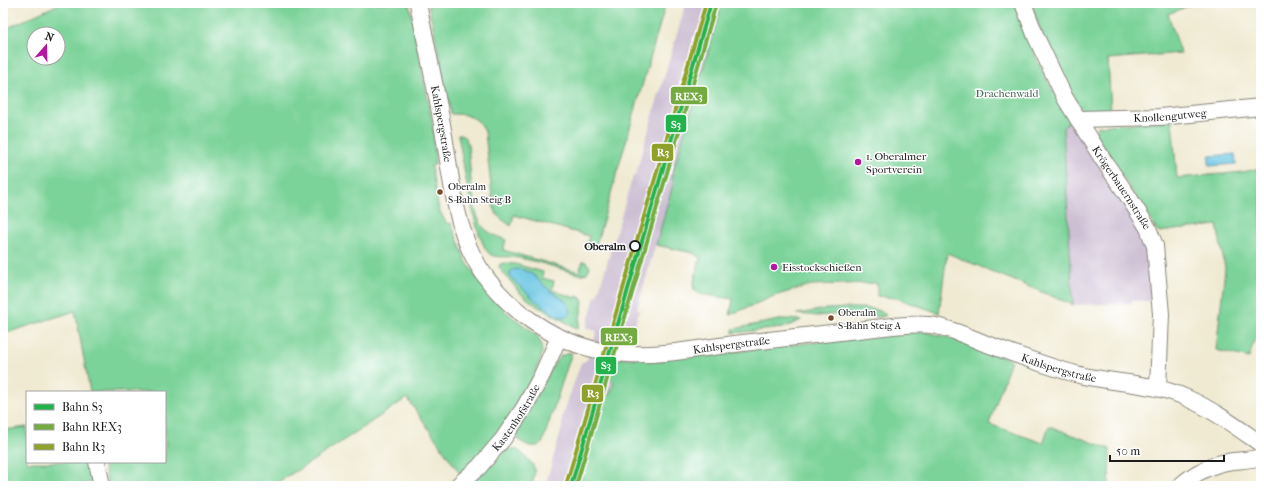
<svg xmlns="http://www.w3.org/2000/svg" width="1264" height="489" viewBox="0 0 1264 489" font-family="'IM FELL French Canon',serif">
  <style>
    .industrial { fill: #ccbed3 }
    .green { fill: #7bd399; stroke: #4c785a; fill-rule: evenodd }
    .water { fill: #65c5e3; stroke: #407080 }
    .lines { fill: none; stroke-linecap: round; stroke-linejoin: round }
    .minor-casing { stroke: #868377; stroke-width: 18 }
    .minor { stroke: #fff; stroke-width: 16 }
    .rail-1-casing { stroke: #fff; stroke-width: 7 }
    .rail-2-casing { stroke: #fff; stroke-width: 7 }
    .rail-3-casing { stroke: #fff; stroke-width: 7 }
    .rail-1 { stroke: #22b24c; stroke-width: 4 }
    .rail-2 { stroke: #74ab41; stroke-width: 4 }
    .rail-3 { stroke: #90a12b; stroke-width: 4 }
    .poi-dot { fill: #b5179e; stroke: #fff; stroke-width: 1.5 }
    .bus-dot { fill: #7a4b2a; stroke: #fff; stroke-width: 1.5 }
    .stop-dot { fill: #fff; stroke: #1c1c1c; stroke-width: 2 }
    .labels { text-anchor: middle; stroke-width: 3; stroke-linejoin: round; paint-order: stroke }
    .bus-label { font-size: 10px; fill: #1c1c1c; stroke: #fff; text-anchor: start }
    .park-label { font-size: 11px; fill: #42654e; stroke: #fff }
    .street-label { font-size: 11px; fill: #1c1c1c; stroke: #fff }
    .poi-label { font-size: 11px; fill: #1c1c1c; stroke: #fff; text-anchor: start }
    .stop-label { font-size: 11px; font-weight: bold; fill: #1c1c1c; stroke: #fff; text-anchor: end }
    .line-badge { stroke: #fff; stroke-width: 1.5 }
    .badge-label { font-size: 11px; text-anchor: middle; font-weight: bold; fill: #fff }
  </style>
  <rect width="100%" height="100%" fill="#fff"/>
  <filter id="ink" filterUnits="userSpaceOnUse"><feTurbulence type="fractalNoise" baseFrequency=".025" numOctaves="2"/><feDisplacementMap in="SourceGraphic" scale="8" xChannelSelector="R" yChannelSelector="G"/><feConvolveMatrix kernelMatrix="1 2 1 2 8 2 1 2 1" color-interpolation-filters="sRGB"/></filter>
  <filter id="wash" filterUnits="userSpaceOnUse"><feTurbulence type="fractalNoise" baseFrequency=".012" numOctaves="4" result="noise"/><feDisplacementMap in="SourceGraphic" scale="16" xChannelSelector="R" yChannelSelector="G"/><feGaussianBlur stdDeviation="0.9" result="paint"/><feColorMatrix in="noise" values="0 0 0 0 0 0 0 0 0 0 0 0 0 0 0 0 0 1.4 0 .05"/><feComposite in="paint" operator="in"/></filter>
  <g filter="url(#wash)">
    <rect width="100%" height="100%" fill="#f0ead2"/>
    <!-- industrial -->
    <path class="industrial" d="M686 3H722L671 179 674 181 637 309 639 310 631 340 621 337 613 364V370L610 377 614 382 610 394 606 396 579 486H545L562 428V417L581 363 587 360 597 331 586 328 595 296 597 297 633 176H635Z
      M1071 119 1145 237 1151 261 1155 301H1132V303L1073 305 1063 127Z"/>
    <!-- green -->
    <path class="green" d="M61 3H409L433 126 435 165 431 166 439 210 447 224 451 223 466 261 481 284 506 312 530 330 538 337 541 344 542 351 541 358 529 386 492 444 461 475 407 398 311 462 271 486H108L103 462H165V392H90L75 311 3 334V30ZM34 34H58V58H34Z
      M428 3H666L596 245 591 248 586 247 589 236 514 215 511 226 500 218 496 213 493 205 485 132C478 116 467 114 451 114Z
      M722 3H1018C1023 18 1027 33 1032 48 1042 73 1056 97 1071 119L1063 128 1073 305 947 253 939 313 896 298 877 296V283L811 285 774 296 730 315 733 299 700 294 694 289 693 286 700 258 693 253 656 245 674 181 671 179Z
      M1031 3H1196L1168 14 1181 53 1108 59 1111 112 1082 110 1072 100 1045 44Z
      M1172 120 1177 178 1243 172 1261 168V338H1255L1249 358 1216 350 1225 268 1217 225 1158 232 1096 136V131L1098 126Z
      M458 135C464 135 466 138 468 144 470 162 471 216 484 228 490 234 498 237 506 240L503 250 579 272 583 261 586 262 590 267 587 273 583 274H578C556 268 535 260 513 257 506 256 497 258 491 255 475 246 462 155 458 135Z
      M504 263 515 264 543 272 542 278 554 281 552 290 576 298 577 296 581 298 583 302 578 329 538 307 520 293 501 270 499 267 500 264Z
      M847 308C857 308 880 307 886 315L883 317 839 314 817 316 797 314 827 309Z
      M784 319 802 320 783 328 733 333V329Z
      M921 331 951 338 1011 360 989 424 1043 443 1049 426 1110 449 1109 486H579L606 396 610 394 614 383 610 377 613 370V364L614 359 715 354 876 335Z
      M572 352 542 444C532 449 526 445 517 439L516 433 555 363 560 356Z
      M27 427V462H93L97 481 74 486H3V430Z
      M509 449H516L524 455 532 464 535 470 532 486H466L500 454Z"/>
    <!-- water -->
    <path class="water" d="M1235 154 1236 164 1209 166V156Z
      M515 269 524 270 532 274 549 290 564 300 569 306 571 312 568 316 563 317 557 316 536 301 510 277V273L512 270Z"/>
  </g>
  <g filter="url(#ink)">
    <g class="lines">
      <!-- minor casing -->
      <g class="minor-casing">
        <g id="minor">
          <path id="s1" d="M418 3C426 45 436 88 443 130 450 168 453 208 467 243 492 305 561 352 628 354 664 356 706 347 743 343 793 337 843 332 893 326 907 325 922 323 936 326 952 329 969 337 984 343 1015 354 1045 366 1076 374 1114 384 1154 382 1189 399 1215 411 1238 428 1261 444"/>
          <path id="s2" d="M1023 3 1036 37 1065 98 1102 158 1128 196 1148 228 1155 246 1161 314 1158 388"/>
          <path id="s3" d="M1078 119 1160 117 1261 107"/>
          <path d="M97 462 102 486"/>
          <path id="s4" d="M457 486 479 467 503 439 524 408 542 375 559 337"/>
          <path d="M1180 486C1194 473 1214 463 1233 461 1243 460 1251 460 1261 457"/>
        </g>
      </g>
      <!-- minor -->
      <use href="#minor" class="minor"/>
      <!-- rail-1 casing -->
      <g class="rail-1-casing">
        <path id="rail-1" d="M571 486 711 3"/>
      </g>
      <!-- rail-2 casing -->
      <g class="rail-2-casing">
        <path id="rail-2" d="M576 486 716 4"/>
      </g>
      <!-- rail-3 casing -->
      <g class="rail-3-casing">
        <path id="rail-3" d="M566 485 706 3"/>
      </g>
      <!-- rail-1 -->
      <use href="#rail-1" class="rail-1"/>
      <!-- rail-2 -->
      <use href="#rail-2" class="rail-2"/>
      <!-- rail-3 -->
      <use href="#rail-3" class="rail-3"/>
    </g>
  </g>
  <!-- markers -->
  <g class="poi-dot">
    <circle cx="858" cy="162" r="4"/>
    <circle cx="774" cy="267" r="4"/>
  </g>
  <g class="bus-dot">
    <circle cx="440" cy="192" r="3.5"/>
    <circle cx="831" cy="318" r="3.5"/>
  </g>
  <circle class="stop-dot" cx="635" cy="246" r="5"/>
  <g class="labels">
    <!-- bus labels -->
    <g class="bus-label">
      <text x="448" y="190">Oberalm<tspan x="448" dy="13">S-Bahn Steig B</tspan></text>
      <text x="838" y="316">Oberalm<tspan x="838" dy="13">S-Bahn Steig A</tspan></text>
    </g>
    <!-- park labels -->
    <g class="park-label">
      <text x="1007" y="97">Drachenwald</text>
    </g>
    <!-- street labels -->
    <g class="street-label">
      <text dy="4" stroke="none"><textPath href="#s3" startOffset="92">Knollengutweg</textPath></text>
      <text dy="4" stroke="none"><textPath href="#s1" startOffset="123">Kahlspergstraße</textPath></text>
      <text dy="4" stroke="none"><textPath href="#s2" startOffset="210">Krögerbauernstraße</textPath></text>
      <text dy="4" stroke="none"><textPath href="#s1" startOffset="555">Kahlspergstraße</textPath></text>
      <text dy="4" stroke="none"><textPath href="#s1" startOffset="891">Kahlspergstraße</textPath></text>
      <text dy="4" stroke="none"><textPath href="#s4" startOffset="91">Kastenhofstraße</textPath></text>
    </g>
    <!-- poi labels -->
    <g class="poi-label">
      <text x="866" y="160">1. Oberalmer<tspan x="866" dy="13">Sportverein</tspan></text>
      <text x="782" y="271">Eisstockschießen</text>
    </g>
    <!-- stop labels -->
    <g class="stop-label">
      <text x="626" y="250">Oberalm</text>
    </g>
  </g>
  <g class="line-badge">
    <rect x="670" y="86" width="38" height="19" rx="4" fill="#74ab41"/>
    <rect x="665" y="114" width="22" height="19" rx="4" fill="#22b24c"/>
    <rect x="651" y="143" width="23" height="19" rx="4" fill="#90a12b"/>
    <rect x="600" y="327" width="38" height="19" rx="4" fill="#74ab41"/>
    <rect x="595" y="356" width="22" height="19" rx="4" fill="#22b24c"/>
    <rect x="581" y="384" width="23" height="19" rx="4" fill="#90a12b"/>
  </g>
  <g class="badge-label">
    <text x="689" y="100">REX3</text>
    <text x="676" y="128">S3</text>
    <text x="663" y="156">R3</text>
    <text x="619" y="341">REX3</text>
    <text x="606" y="369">S3</text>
    <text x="593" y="397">R3</text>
  </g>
  <!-- margin -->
  <rect width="1264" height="489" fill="none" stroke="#fff" stroke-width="16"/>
  <!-- legend -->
  <rect x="26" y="391" width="140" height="72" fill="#ffffff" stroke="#a4a4a4"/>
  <rect x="34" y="404" width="20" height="6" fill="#22b24c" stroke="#a4a4a4"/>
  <text x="62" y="411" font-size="12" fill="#1c1c1c">Bahn S3</text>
  <rect x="34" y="424" width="20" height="6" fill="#74ab41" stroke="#a4a4a4"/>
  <text x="62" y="431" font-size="12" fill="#1c1c1c">Bahn REX3</text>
  <rect x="34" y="444" width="20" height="6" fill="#90a12b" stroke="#a4a4a4"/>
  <text x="62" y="451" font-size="12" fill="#1c1c1c">Bahn R3</text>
  <!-- north arrow -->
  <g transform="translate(46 46) rotate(20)"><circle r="19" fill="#ffffff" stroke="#a4a4a4"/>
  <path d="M0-3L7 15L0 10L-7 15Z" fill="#b5179e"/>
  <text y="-6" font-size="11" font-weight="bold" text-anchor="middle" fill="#1c1c1c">N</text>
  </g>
  <!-- scale -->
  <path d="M1110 455v6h114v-6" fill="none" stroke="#1c1c1c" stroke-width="2"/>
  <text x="1116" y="455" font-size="12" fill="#1c1c1c" stroke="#ffffff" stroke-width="3" paint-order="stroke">50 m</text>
</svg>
